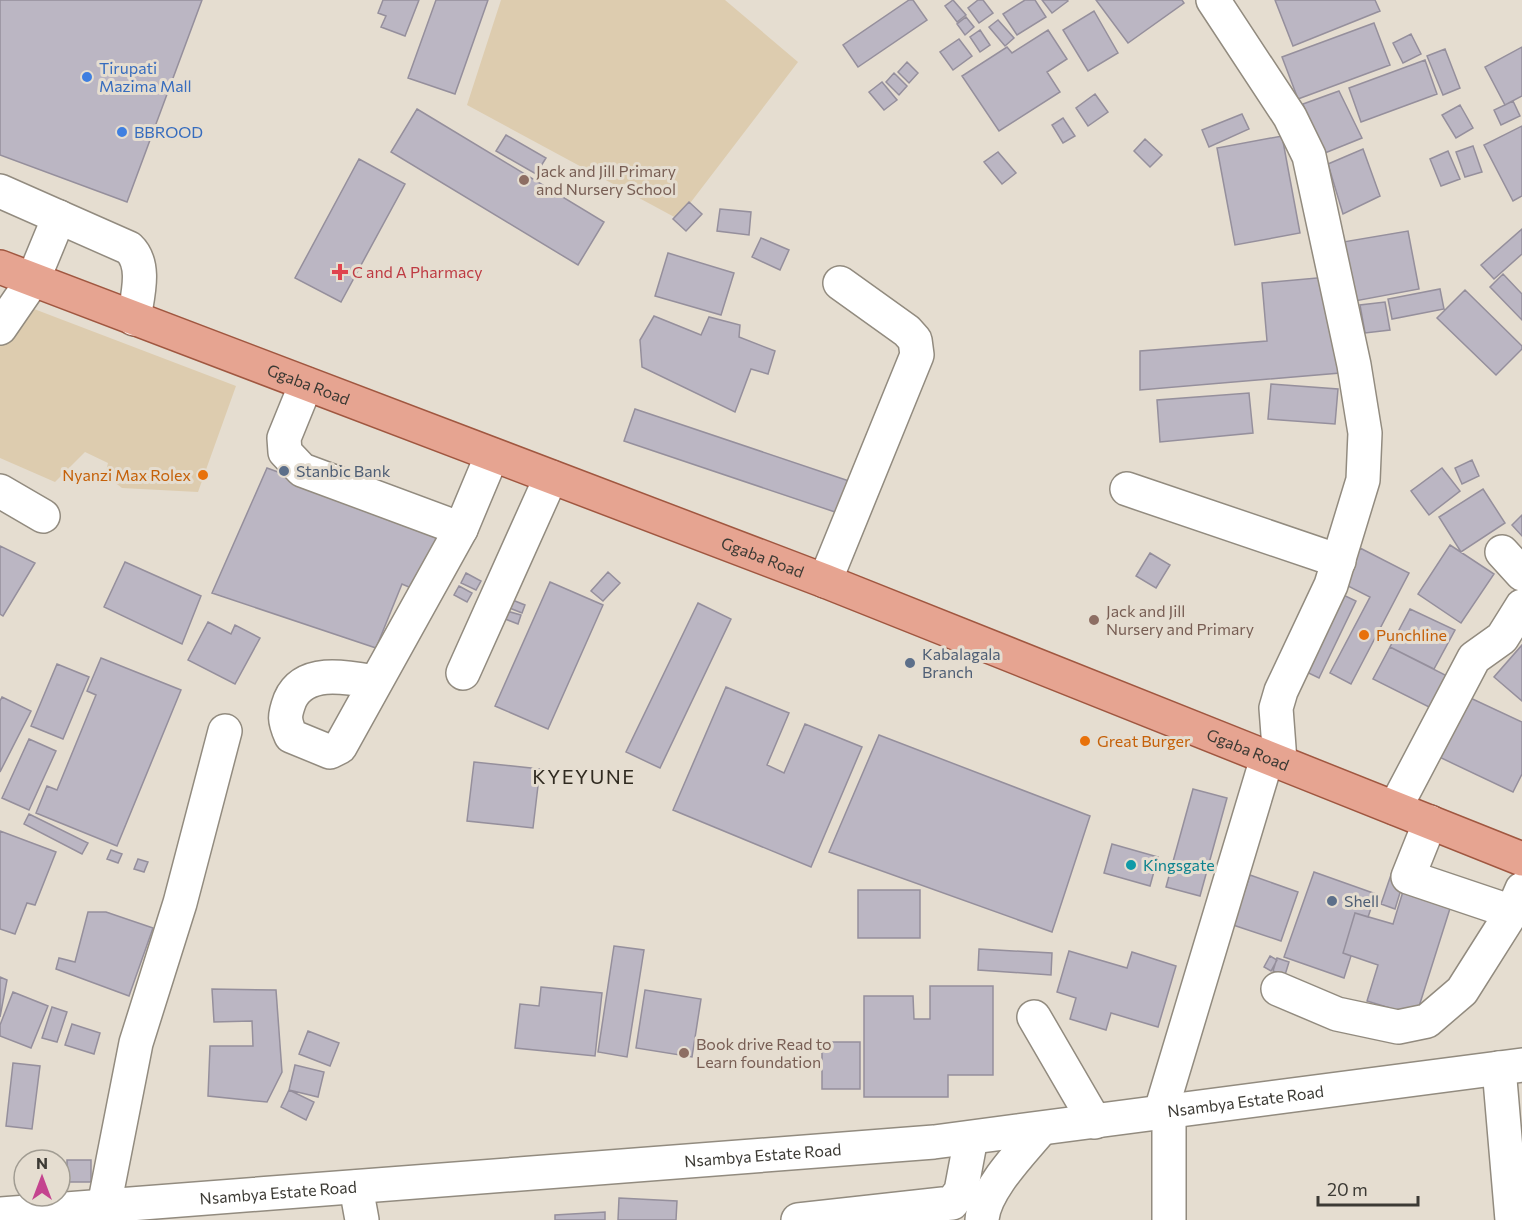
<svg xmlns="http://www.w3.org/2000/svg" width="1522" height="1220" viewBox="0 0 1522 1220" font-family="Commissioner,sans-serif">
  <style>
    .green { fill: #ddccaf }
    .building { fill: #bbb6c3; stroke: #958f9c; stroke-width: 1.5 }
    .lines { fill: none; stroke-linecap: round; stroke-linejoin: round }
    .minor-casing { stroke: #928b7f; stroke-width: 36 }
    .major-casing { stroke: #a05740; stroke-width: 36 }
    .minor { stroke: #fff; stroke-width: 33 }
    .major { stroke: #e6a491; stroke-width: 33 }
    .shop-dot { fill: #3f7fe0; stroke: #e5ddd0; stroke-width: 2 }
    .education-dot { fill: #8d6e63; stroke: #e5ddd0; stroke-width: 2 }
    .health-dot { fill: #e0444e; stroke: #e5ddd0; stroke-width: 2 }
    .service-dot { fill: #5c6f8a; stroke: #e5ddd0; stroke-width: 2 }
    .food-dot { fill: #e8710a; stroke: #e5ddd0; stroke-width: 2 }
    .culture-dot { fill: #0f9aa8; stroke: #e5ddd0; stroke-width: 2 }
    .labels { text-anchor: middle; stroke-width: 6; stroke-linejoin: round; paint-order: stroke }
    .shop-label { font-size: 16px; fill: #366cbe; stroke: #e5ddd0; text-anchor: start }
    .education-label { font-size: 16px; fill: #785e54; stroke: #e5ddd0; text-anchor: start }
    .health-label { font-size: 16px; fill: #be3a42; stroke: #e5ddd0; text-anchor: start }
    .street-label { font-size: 16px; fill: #3c3a34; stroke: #e5ddd0 }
    .service-label { font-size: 16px; fill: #4e5e75; stroke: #e5ddd0; text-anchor: start }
    .food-label { font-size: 16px; fill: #c56008; stroke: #e5ddd0; text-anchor: start }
    .culture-label { font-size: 16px; fill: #0d838f; stroke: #e5ddd0; text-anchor: start }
    .quarter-label { font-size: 20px; letter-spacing: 1.5px; fill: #312b21; stroke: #e5ddd0 }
  </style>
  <rect width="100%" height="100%" fill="#e5ddd0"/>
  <!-- green -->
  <path class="green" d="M501 0H725L798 62 678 219 467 105Z
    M0 296 236 386 198 492 122 488 105 475 108 463 85 452 55 482 0 458Z"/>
  <!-- building -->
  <path class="building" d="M0 0H202L127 202 0 155Z
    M383 0H419L405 36 381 27 386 16 378 13Z
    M436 0H488L455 94 408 78Z
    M909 0H913L927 20 858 67 843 45Z
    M953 0 966 15 957 22 945 6Z
    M978 0H983L993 13 979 23 968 8Z
    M1025 0H1035L1046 17 1017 35 1003 14Z
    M1042 0H1067L1068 1 1052 13Z
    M1096 0H1182L1184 3 1128 43Z
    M1275 0H1375L1380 11 1293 46Z
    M1094 11 1118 53 1088 71 1063 30Z
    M966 17 974 27 965 35 957 24Z
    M998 20 1014 38 1005 46 989 27Z
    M1374 23 1390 65 1298 99 1282 57Z
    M980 30 990 45 980 52 970 37Z
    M1048 30 1067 59 1047 72 1060 92 999 131 962 76 1007 47 1012 53Z
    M1411 34 1421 54 1403 63 1393 43Z
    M959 39 972 56 953 70 940 52Z
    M1522 47V96L1505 105 1485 67Z
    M1445 49 1460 88 1443 95 1427 56Z
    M1425 60 1437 94 1361 122 1349 88Z
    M907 62 918 73 909 83 898 72Z
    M894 73 907 86 899 95 886 82Z
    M882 82 897 100 884 110 869 92Z
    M1339 91 1362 138 1320 155 1303 104Z
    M1095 94 1108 112 1088 126 1076 108Z
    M1513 101 1520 116 1501 125 1494 110Z
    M1460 105 1473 128 1456 138 1442 115Z
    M417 109 604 222 578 265 391 152Z
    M1242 114 1249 129 1209 147 1202 130Z
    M1063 118 1075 136 1063 143 1052 125Z
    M1522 126V196L1513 201 1484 145Z
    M506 135 546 158 536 174 496 151Z
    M1282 136 1300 233 1235 245 1217 148Z
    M1145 139 1162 155 1150 167 1134 151Z
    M1473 146 1482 172 1465 177 1456 152Z
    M1363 149 1380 196 1343 214 1328 164Z
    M1448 151 1460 179 1441 186 1430 159Z
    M998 152 1016 173 1002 184 984 162Z
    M359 159 405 184 341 302 295 278Z
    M689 202 702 214 686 231 673 219Z
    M720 209 751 212 749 235 717 231Z
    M1522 229V254L1494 279 1481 265Z
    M1408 231 1419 289 1355 301 1343 242Z
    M761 238 789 250 780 270 752 257Z
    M668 253 734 273 721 315 655 296Z
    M1503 274 1522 294V320L1490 287Z
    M1328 277 1340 373 1140 390V351L1267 341 1262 283Z
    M1440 289 1444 309 1392 319 1388 299Z
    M1465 290 1522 346V349L1496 375 1437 318Z
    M1385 302 1390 330 1365 333 1360 305Z
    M654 316 701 335 709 317 740 325 739 337 775 351 768 374 751 369 735 412 642 367 640 340Z
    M1271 384 1338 389 1335 424 1268 419Z
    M1249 393 1253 433 1160 442 1157 400Z
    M635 409 852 482 841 514 624 441Z
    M1472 460 1479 476 1462 484 1455 468Z
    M267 468 446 533 418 591 402 584 376 648 212 593Z
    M1442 468 1460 491 1429 515 1411 491Z
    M1483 489 1505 523 1461 552 1439 517Z
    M1522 515V536L1512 525Z
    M1450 545 1494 574 1461 623 1418 594Z
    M0 546 35 563 3 616 0 614Z
    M1360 548 1409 573 1351 684 1330 673 1370 597 1342 583Z
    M1150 553 1170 565 1156 588 1136 576Z
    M125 562 201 596 182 644 104 607Z
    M608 572 620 583 603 601 591 591Z
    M466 573 481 581 476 590 461 583Z
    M550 582 603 605 548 729 495 706Z
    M459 586 472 593 467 602 454 595Z
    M1335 591 1356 601 1319 678 1298 668Z
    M510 599 525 605 522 613 507 607Z
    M698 603 731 619 660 768 626 752Z
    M1410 609 1455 630 1434 669 1390 647Z
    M503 610 521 615 518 624 500 617Z
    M208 622 231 634 235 625 260 638 235 684 188 660Z
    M1522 645V701L1494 677Z
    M1390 647 1453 679 1437 711 1373 679Z
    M101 658 181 690 117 846 36 813 47 786 57 790 96 695 87 691Z
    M57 664 89 677 63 739 31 726Z
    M726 687 789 713 767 765 784 773 805 724 862 747 811 867 673 810Z
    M1464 695 1522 722V774L1513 792 1435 755Z
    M2 697 31 711 0 772V701Z
    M879 735 1090 816 1052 932 829 852Z
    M29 739 56 751 29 810 2 798Z
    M474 762 540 769 533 828 467 821Z
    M1193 789 1227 798 1200 896 1166 887Z
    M29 814 88 843 82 854 24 824Z
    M0 831 56 852 35 905 27 903 15 934 0 929Z
    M1112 844 1158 857 1150 886 1104 873Z
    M111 850 122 854 118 863 107 859Z
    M138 859 148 862 144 872 134 869Z
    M1393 869 1406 873 1395 909 1381 904Z
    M1314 872 1376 894 1368 917 1355 913 1343 953 1351 956 1344 978 1284 957Z
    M1250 875 1298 892 1281 941 1233 925Z
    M1405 885 1453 899 1416 1016 1367 1001 1378 965 1343 953 1355 913 1393 924Z
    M858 890H920V938H858Z
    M88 912H106L153 928 129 996 56 969 59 958 75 962Z
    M614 946 644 950 627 1057 598 1052Z
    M979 949 1052 953 1051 975 978 970Z
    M1069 951 1127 968 1132 952 1176 966 1158 1027 1111 1013 1106 1030 1070 1019 1076 998 1057 992Z
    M1270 956 1277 960 1271 971 1264 967Z
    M1277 958 1289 962 1285 975 1273 971Z
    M0 977 7 980 0 1017Z
    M930 986H993V1075H948V1097H864V996H913L914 1019H930Z
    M541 987 602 993 595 1056 515 1048 520 1004 539 1006Z
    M212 989 276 990 282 1072 267 1102 208 1096 210 1046H253L252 1021 214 1022Z
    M645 990 701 999 692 1057 636 1048Z
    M13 992 48 1006 31 1048 0 1036V1025Z
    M52 1007 67 1012 57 1042 42 1038Z
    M72 1024 100 1033 94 1054 65 1045Z
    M308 1031 339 1043 330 1066 299 1054Z
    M822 1042H860V1089H822Z
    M13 1063 40 1066 32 1129 6 1126Z
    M295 1065 324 1072 318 1097 289 1090Z
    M289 1090 314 1102 306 1120 281 1107Z
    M67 1160H91V1182H67Z
    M619 1198 677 1201 676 1220H618Z
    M605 1212V1220H555V1215Z"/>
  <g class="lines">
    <!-- minor casing -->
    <g class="minor-casing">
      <g id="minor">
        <path d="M1213 0 1290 117 1309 156 1354 365 1365 433 1363 480 1331 585 1281 691 1276 708 1280 761"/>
        <path d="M0 191 129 248C147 265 137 297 134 319"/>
        <path d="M0 328 33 280 59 217"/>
        <path d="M306 384 284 438 285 452 302 470 461 529"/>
        <path d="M1127 489 1339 561"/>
        <path d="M0 491 43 516"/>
        <path d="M1502 552 1522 574"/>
        <path d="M825 581 917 355 915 340 907 331 840 283"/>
        <path d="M463 673 551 477"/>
        <path d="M375 682C347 677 304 668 290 700 284 716 284 720 291 736L330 752 340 747 461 529 492 455"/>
        <path d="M1395 808 1474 658 1502 638 1522 606"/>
        <path d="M1430 822 1408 877 1512 912 1522 889"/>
        <path d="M1278 989 1337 1014 1398 1027 1427 1021 1462 991 1512 912"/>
        <path d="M1034 1017 1095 1122"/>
        <path d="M1499 1068 1512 1220"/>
        <path d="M1160 1114 1267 758"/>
        <path d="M356 1187 362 1220"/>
        <path d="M104 1206 136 1043 180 903 225 731"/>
        <path id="s1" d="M0 1214 934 1142 1522 1065"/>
        <path d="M798 1220 952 1203 961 1191 971 1138"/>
        <path d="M982 1220C984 1190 1021 1153 1040 1130"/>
        <path d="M1169 1220V1112"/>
      </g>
    </g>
    <!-- major casing -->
    <g class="major-casing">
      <g id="major">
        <path id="s2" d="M0 267 825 581 1522 859"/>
      </g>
    </g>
    <!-- minor -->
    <use href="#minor" class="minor"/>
    <!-- major -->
    <use href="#major" class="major"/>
  </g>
  <!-- markers -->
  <g class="shop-dot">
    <circle cx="87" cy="77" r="6"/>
    <circle cx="122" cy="132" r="6"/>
  </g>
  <g class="education-dot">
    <circle cx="524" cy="180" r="6"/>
    <circle cx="1094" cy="620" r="6"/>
    <circle cx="684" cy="1053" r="6"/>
  </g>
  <path class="health-dot" d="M337 263h6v6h6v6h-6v6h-6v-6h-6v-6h6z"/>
  <g class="service-dot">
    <circle cx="284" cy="471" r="6"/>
    <circle cx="910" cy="663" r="6"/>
    <circle cx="1332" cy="901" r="6"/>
  </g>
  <g class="food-dot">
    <circle cx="203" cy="475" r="6"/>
    <circle cx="1364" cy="635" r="6"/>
    <circle cx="1085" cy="741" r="6"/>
  </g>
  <circle class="culture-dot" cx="1131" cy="865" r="6"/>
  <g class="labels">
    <!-- shop labels -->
    <g class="shop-label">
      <text x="99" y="74">Tirupati<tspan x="99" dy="18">Mazima Mall</tspan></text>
      <text x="134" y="138">BBROOD</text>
    </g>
    <!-- education labels -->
    <g class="education-label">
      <text x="536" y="177">Jack and Jill Primary<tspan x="536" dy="18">and Nursery School</tspan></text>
      <text x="1106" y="617">Jack and Jill<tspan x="1106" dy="18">Nursery and Primary</tspan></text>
      <text x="696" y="1050">Book drive Read to<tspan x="696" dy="18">Learn foundation</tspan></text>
    </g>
    <!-- health labels -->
    <g class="health-label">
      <text x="352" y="278">C and A Pharmacy</text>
    </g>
    <!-- street labels -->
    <g class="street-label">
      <text dy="6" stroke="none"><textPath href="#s2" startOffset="330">Ggaba Road</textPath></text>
      <text dy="6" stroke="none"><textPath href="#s2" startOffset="816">Ggaba Road</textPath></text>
      <text dy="6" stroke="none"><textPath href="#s2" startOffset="1338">Ggaba Road</textPath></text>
      <text dy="6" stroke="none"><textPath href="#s1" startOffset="1251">Nsambya Estate Road</textPath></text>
      <text dy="6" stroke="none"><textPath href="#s1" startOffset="765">Nsambya Estate Road</textPath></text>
      <text dy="6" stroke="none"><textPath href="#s1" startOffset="279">Nsambya Estate Road</textPath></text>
    </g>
    <!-- service labels -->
    <g class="service-label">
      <text x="296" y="477">Stanbic Bank</text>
      <text x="922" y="660">Kabalagala<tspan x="922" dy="18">Branch</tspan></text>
      <text x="1344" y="907">Shell</text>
    </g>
    <!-- food labels -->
    <g class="food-label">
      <text x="191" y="481" text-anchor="end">Nyanzi Max Rolex</text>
      <text x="1376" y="641">Punchline</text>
      <text x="1097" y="747">Great Burger</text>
    </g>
    <!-- culture labels -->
    <g class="culture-label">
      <text x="1143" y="871">Kingsgate</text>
    </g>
    <!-- quarter labels -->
    <g class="quarter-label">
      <text x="584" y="784">KYEYUNE</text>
    </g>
  </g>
  <!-- north arrow -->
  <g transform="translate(42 1178)"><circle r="28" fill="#e5ddd0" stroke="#a19c92" stroke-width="1.5"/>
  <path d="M0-4.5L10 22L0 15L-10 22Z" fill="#c4448f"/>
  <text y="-9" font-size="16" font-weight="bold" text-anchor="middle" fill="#3c3a34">N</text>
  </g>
  <!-- scale -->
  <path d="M1318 1196v9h100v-9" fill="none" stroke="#3c3a34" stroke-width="3"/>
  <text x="1327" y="1196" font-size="18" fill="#3c3a34" stroke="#e5ddd0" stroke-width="4.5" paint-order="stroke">20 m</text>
</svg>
